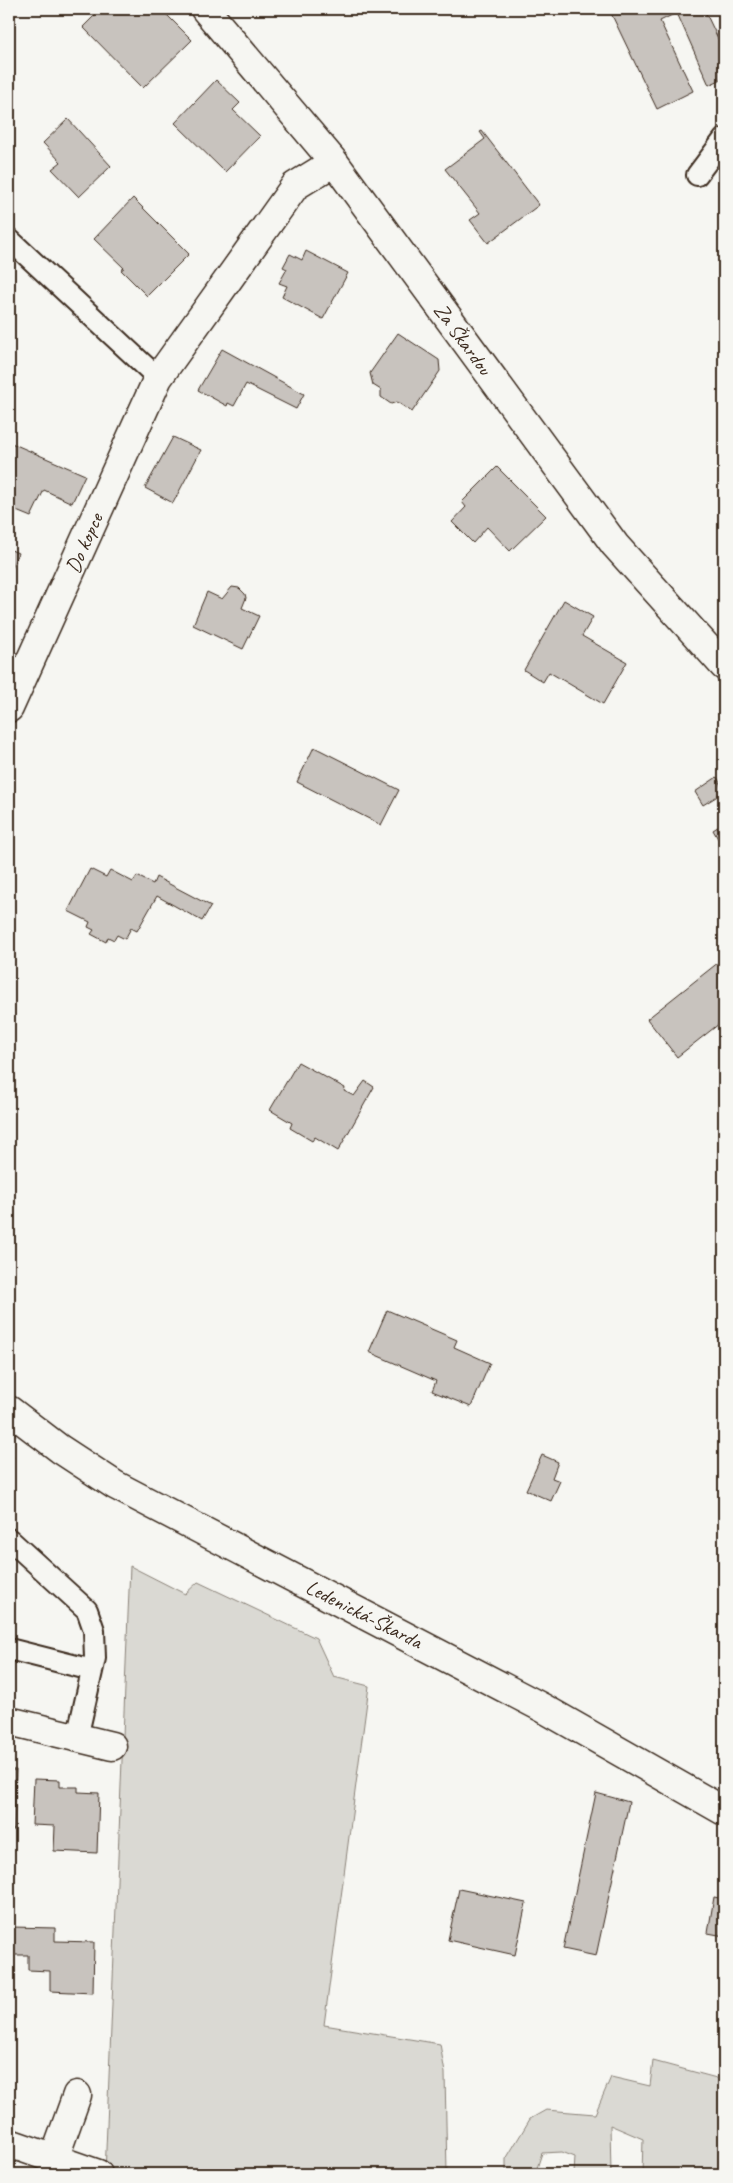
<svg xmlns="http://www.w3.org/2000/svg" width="733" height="2183" viewBox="0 0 733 2183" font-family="Caveat,sans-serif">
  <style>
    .green { fill: #dad9d3; stroke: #8a8278 }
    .building { fill: #c8c3be; stroke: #3b2a1e }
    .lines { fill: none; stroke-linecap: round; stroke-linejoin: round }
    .lane-casing { stroke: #3b2a1e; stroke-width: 24 }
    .street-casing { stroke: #3b2a1e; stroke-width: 31 }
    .secondary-casing { stroke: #3b2a1e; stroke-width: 31 }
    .path { stroke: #3b2a1e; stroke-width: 3; stroke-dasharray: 1 4; stroke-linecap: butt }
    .lane { stroke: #f6f6f2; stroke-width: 20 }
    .street { stroke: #f6f6f2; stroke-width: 28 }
    .secondary { stroke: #f6f6f2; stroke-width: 28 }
    .labels { text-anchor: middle; stroke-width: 4; stroke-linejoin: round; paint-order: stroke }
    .street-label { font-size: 21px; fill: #3b2a1e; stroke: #f6f6f2 }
  </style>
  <rect width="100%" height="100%" fill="#f6f6f2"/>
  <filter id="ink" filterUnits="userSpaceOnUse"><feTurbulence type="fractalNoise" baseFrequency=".02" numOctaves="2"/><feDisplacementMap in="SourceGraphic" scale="10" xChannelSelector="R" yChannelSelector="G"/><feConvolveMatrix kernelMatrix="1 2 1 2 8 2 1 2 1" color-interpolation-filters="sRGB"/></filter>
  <g filter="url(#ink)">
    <!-- green -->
    <path class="green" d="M130 1566 185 1594 198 1582 316 1638 334 1677 369 1686 324 2025 440 2044 445 2073 447 2174H105Z
      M653 2061 724 2080V2174H642L643 2139 610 2125 611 2174H574L575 2157 562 2152 542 2153 535 2174H506V2159L530 2119 546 2110 595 2114 611 2077 650 2086Z"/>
    <!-- building -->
    <path class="building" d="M101 9H161L192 40 143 88 83 27Z
      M609 9H672L674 14 660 21 693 91 657 109Z
      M687 9H704L724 51V78L709 85 677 13Z
      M216 80 240 103 233 110 260 136 225 172 175 123Z
      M68 119 111 166 79 197 52 169 61 162 43 143Z
      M482 131 539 205 488 243 470 220 480 213 445 169 485 139 480 132Z
      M133 198 189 254 147 296 121 270 124 268 94 239Z
      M306 251 348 273 323 319 282 297 287 286 279 283 287 269 283 267 290 254 302 260Z
      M398 333 439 360 440 371 412 412 397 402 391 404 381 397V390L373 385 370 373Z
      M222 349 304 394 296 409 246 384 234 406 228 403 227 406 198 390Z
      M173 437 201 450 173 503 145 488Z
      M9 442 85 475 72 503 44 490 31 517 9 508Z
      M497 467 546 516 510 551 487 527 473 543 452 522 466 507 462 502Z
      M9 549 18 553 9 574Z
      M232 587 239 588 245 594 246 598 242 608 259 616 243 649 193 625 207 592 222 599Z
      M564 600 593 617 582 636 627 662 603 704 549 672 543 682 524 670Z
      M314 747 399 790 381 825 297 782Z
      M717 777 724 792 703 805 695 792Z
      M724 823V849L713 830Z
      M90 869 106 877 110 870 133 882 137 876 153 884 156 877 211 906 202 921 157 896 137 931 131 928 125 939 117 935 114 940 108 937 106 942 91 934 94 930 88 927 90 922 68 911Z
      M724 958V1020L677 1057 647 1019Z
      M298 1062 345 1088 344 1091 354 1096 365 1081 374 1087 338 1151 315 1137 312 1141 290 1128 292 1123 270 1110Z
      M387 1310 457 1340 454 1347 490 1363 471 1407 432 1391 436 1381 369 1352Z
      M542 1455 558 1462 552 1478 560 1481 551 1501 526 1490Z
      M9 1770H16L14 1830H9Z
      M34 1779 60 1780V1787H78V1792L99 1793 97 1853 54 1851 55 1826 32 1825Z
      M596 1793 629 1802 596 1956 563 1949Z
      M459 1889 526 1903 515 1955 448 1940Z
      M714 1897 724 1899V1936L708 1933Z
      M11 1927 55 1928V1941L94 1942 93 1993 50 1991V1971L28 1970V1955H10Z
      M9 1931H11L9 1981Z"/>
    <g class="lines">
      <!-- lane casing -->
      <g class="lane-casing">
        <path id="lane" d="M697 175 724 139
          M9 239 158 378
          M9 1539 87 1610 94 1630 95 1658 77 1738
          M9 1649 92 1670"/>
      </g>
      <!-- street casing -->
      <g class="street-casing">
        <path id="street" d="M205 9 334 162 615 545 724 666
          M9 708 158 378 295 186 334 162
          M9 1721 112 1746
          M9 2143 98 2174
          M54 2159 77 2095"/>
      </g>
      <!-- secondary casing -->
      <g class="secondary-casing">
        <path id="secondary" d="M9 1410 60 1449 115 1485 543 1708 724 1811"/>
      </g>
      <!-- path -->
      <path class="path" d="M9 1461 14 1455"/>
      <!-- lane -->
      <use href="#lane" class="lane"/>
      <!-- street -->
      <use href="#street" class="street"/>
      <!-- secondary -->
      <use href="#secondary" class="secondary"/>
    </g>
  </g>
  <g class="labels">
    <!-- street labels -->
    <g class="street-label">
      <text transform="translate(463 339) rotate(54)" y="7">Za Škardou</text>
      <text transform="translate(84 543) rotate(-66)" y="7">Do kopce</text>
      <text transform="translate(364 1614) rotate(27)" y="7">Ledenická-Škarda</text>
    </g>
  </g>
  <!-- margin -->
  <rect width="733" height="2183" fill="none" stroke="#f6f6f2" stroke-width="30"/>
  <rect x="15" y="15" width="703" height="2153" fill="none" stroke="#3b2a1e" stroke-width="2" filter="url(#ink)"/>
</svg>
